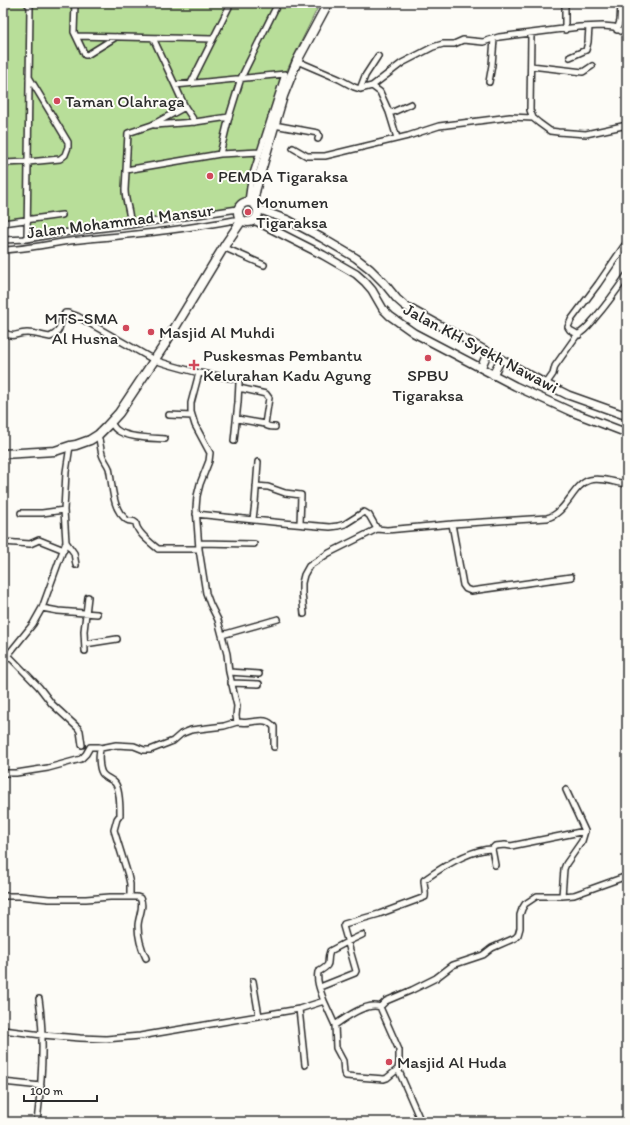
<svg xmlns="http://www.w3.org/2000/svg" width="630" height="1125" viewBox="0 0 630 1125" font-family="Itim,sans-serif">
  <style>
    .green { fill: #b8de99; stroke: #728462 }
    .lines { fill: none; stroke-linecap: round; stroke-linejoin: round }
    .street-casing { stroke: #2b2b2b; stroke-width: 8 }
    .secondary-casing { stroke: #2b2b2b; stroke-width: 10 }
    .primary-casing { stroke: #2b2b2b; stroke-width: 11 }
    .street { stroke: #fdfcf7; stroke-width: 5 }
    .secondary { stroke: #fdfcf7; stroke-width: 7 }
    .primary { stroke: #fdfcf7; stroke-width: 8 }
    .poi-dot { fill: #d1495b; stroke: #fdfcf7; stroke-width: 1.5 }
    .labels { text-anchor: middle; stroke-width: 4; stroke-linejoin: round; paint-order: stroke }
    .poi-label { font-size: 17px; fill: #2b2b2b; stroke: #fdfcf7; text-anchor: start }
    .street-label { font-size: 17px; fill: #2b2b2b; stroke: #fdfcf7 }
  </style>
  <rect width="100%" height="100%" fill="#fdfcf7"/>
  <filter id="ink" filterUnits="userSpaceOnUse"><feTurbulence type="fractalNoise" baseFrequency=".025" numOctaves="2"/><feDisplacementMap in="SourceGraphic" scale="8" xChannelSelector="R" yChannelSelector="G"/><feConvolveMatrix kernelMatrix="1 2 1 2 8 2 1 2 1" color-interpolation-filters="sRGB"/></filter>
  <g filter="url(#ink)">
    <!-- green -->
    <path class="green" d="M3 3H320L285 74 260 152 248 201C243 203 241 204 238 209L27 239V220L3 223Z"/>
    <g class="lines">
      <!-- street casing -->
      <g class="street-casing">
        <path id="street" d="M75 3 74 32 85 55H87L116 37
          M565 30V3
          M617 30 620 21 621 3
          M531 33 530 110 533 118 539 123 550 131 558 132 586 134 627 125
          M76 36 213 39
          M153 38 175 85 185 107 195 122
          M570 57 586 50 588 42 589 27
          M297 61 339 79 354 87 360 89 372 86 402 63 433 47 443 44H454L463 40 483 42 499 37 579 27 603 26 614 27 623 32H627
          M531 66 583 72 592 66
          M489 82 492 65 494 39
          M191 83 231 3
          M175 85 285 74 251 180 248 201
          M372 86 380 92 389 112H393L411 104
          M360 89 365 76 378 56
          M389 112 397 138
          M155 125 195 122 229 117
          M274 125 318 133 319 136 318 139
          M293 148 307 156H325L408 136 439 126 510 117 533 118
          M220 154 229 117 241 78 278 3
          M3 163 28 162 60 159 65 155 68 147V142L29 77
          M126 170 220 154 260 152
          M3 223 62 215
          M130 225C131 213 125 202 125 190L128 133 152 125 185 107
          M27 239 30 7 27 3
          M3 240 27 239 62 233 130 225 238 209
          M223 247 264 265
          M3 250C26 249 48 244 70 241 127 235 184 230 240 219
          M3 332C16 339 15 333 27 333 35 333 43 336 50 337 63 331 58 324 65 313H68L77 316 154 360 170 365 199 373 238 379 239 383 238 402 234 441
          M579 335 570 330 568 327 571 320 598 284 624 246
          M199 373 191 403V412L195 425 210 453 209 461 200 484 197 496 196 508 199 549 206 593 210 604 218 620 227 654 229 672 237 706 236 716 237 722C241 722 246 723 250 722 260 721 267 718 274 727V747
          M546 384 553 374 555 366 577 335C585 331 590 324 595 318 607 304 617 290 627 275
          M239 388 266 394 269 398 265 424
          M169 415 192 416
          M237 419 265 424C267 427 271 427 275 427
          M111 423C113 425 114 428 117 430 127 438 152 438 165 439
          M98 435C100 441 100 447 102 454 103 459 107 463 109 468 112 481 112 502 120 513 122 515 125 519 127 520 130 522 133 520 136 523 136 532 151 543 158 549H199
          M256 486 268 487 285 493 301 495 300 524
          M21 513H42L64 510
          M196 514 283 523 330 527 338 526 345 524 364 512 369 515 377 529 387 530 452 524 547 518C567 513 573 484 590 480 602 477 615 483 627 484
          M253 519 255 503 258 462
          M452 524 463 585 466 589 471 591 571 577
          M3 542 30 544 39 540 64 550
          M66 542 74 553 76 565
          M199 543 254 544
          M42 608 58 611 97 614
          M304 614 302 593V583L304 575 309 566 329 553 377 529
          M222 635 278 619
          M85 644 117 639
          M85 651 84 631 88 597
          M8 655 39 687 52 704 78 728 80 731 82 745
          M3 665 8 655 33 624 42 608 66 542 64 510 66 472 70 446
          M229 672 259 674
          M231 683 259 684
          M3 773H16L48 768 81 759 86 754 90 747H99L101 748
          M495 865 492 849 495 846 505 845 511 846 585 831
          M3 896H20L49 899H86L110 897H137L140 898C145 906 138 917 138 926 138 937 141 948 146 958
          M562 896 564 869 566 864 582 841 585 831 566 790
          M130 897V884L128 875 114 830 117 819 120 815C120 808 120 789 115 783 112 779 105 778 102 773 99 768 98 753 101 748L116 745 134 746 144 750H150L173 741 181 734 191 730 224 726 237 722
          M253 981 259 1016
          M320 987 355 973 356 971 343 926 344 924 379 914 425 897C426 891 424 886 424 880 441 868 471 849 492 849
          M324 1001C321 992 316 982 318 972 334 963 325 964 330 951L347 942 362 935
          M299 1009 305 1065
          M335 1025 336 1048 343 1061 344 1073 346 1076 384 1079 387 1078 398 1069 399 1063V1050L380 1007
          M3 1030 42 1035 80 1038 106 1039 140 1036 299 1009 324 1001 335 1025C346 1017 367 1002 380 1007L386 1001 412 990 436 978 453 965 483 955 492 948 515 938 518 935 520 928V915L522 909 525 904 537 896H562L574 895 627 876
          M398 1069 421 1122
          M3 1082 41 1086
          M37 1122C42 1081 45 1039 39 999"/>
      </g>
      <!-- secondary casing -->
      <g class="secondary-casing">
        <path id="secondary" d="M258 209 288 220 322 238 356 258 370 269 384 283 397 299 405 306 546 384 568 395 627 416
          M254 220 323 255 356 274 365 282 372 290 383 309 390 316 414 333 515 386 572 412 627 433
          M481 368 488 352
          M493 375 501 359"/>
      </g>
      <!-- primary casing -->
      <g class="primary-casing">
        <path id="primary" d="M238 212a10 10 0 1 1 20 0a10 10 0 1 1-20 0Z
          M253 202 256 188 283 96 297 61 328 3
          M3 454 55 451 70 446 76 445 90 440 98 435 107 426 119 413 165 344 225 245 242 220"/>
      </g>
      <!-- street -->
      <use href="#street" class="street"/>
      <!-- secondary -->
      <use href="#secondary" class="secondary"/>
      <!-- primary -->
      <use href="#primary" class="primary"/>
    </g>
  </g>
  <!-- markers -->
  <g class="poi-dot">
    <circle cx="57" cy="101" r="4"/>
    <circle cx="210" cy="176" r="4"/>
    <circle cx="248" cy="212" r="4"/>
    <circle cx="126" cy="328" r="4"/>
    <circle cx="151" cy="332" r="4"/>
    <circle cx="428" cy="358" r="4"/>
    <path d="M192 359h4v4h4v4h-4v4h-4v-4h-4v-4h4z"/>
    <circle cx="389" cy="1062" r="4"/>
  </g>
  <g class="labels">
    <!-- poi labels -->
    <g class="poi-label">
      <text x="65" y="107">Taman Olahraga</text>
      <text x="218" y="182">PEMDA Tigaraksa</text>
      <text x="256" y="208">Monumen<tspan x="256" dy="20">Tigaraksa</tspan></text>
      <text x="118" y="324" text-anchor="end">MTS-SMA<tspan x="118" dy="20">Al Husna</tspan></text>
      <text x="159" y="338">Masjid Al Muhdi</text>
      <text x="203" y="361">Puskesmas Pembantu<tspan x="203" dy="20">Kelurahan Kadu Agung</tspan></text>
      <text x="428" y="381" text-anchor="middle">SPBU<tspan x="428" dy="20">Tigaraksa</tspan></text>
      <text x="397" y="1068">Masjid Al Huda</text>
    </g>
    <!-- street labels -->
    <g class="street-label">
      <text transform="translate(120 221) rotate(-7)" y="6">Jalan Mohammad Mansur</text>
      <text transform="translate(481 348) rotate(28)" y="6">Jalan KH Syekh Nawawi</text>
    </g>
  </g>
  <!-- margin -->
  <rect width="630" height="1125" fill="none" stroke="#fdfcf7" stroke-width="16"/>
  <rect x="8" y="8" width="614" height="1109" fill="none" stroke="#2b2b2b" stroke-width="1.5" filter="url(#ink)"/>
  <!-- scale -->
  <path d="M24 1095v6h73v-6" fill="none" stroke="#2b2b2b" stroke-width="2"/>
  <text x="30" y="1095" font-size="12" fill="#2b2b2b" stroke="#fdfcf7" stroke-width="3" paint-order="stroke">100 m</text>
</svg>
